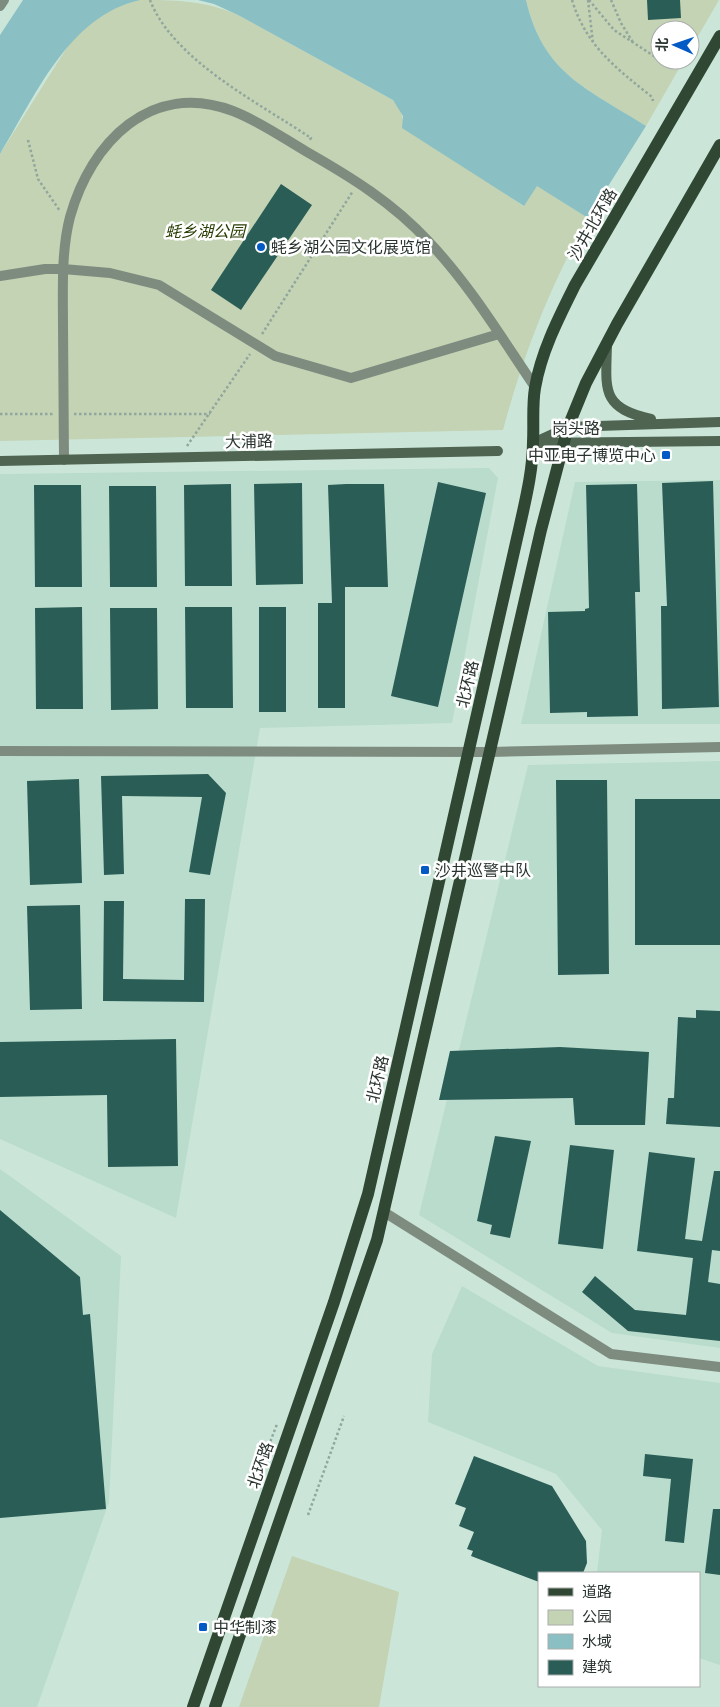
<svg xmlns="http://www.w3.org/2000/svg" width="720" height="1707" viewBox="0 0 720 1707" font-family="Merriweather,'Noto Sans SC',serif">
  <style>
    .built { fill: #b9dccc }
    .green { fill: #c3d3b4 }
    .water { fill: #8abfc4 }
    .building { fill: #2b5d57 }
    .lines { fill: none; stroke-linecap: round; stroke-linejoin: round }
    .path { stroke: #91a69c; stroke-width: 2.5; stroke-dasharray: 2.5 2.5; stroke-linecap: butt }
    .street { stroke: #7e8c7f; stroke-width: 10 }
    .secondary { stroke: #506452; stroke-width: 10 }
    .primary { stroke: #304833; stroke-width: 12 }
    .poi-dot { fill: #045ac4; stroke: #fff; stroke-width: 2 }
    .labels { text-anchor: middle; stroke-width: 5; stroke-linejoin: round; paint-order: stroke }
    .street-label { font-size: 16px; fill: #2a342f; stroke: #fff }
    .park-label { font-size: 16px; font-style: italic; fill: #283d03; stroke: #fff }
    .poi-label { font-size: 16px; fill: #2a342f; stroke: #fff; text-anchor: start }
  </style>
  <rect width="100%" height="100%" fill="#cbe6d9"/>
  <!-- built -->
  <path class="built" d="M489 468 498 478 452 723 260 728 176 1218 0 1139V474Z
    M720 480V724H521L575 482Z
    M720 761V1348L612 1333 419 1215 528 765Z
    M0 1169 121 1256 109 1502 37 1707H0Z
    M462 1286 598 1366 720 1383V1665L699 1658V1573H597L602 1530 556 1474 428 1422 432 1354Z"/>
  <!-- green -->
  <path class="green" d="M137 0C175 0 203 0 238 15L393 100 401 110 403 122 523 206 537 185 588 218C550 286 523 355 503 430L0 441V154L71 41 90 23 113 9Z
    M526 0H719L690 50V30H660V60H684L646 126C588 89 543 74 526 0Z
    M292 1556 399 1592 379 1707H239Z"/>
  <!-- water -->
  <path class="water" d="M23 0H140C68 16 35 97 0 154V35Z
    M198 0H526C543 74 588 89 646 126L588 218 537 186 524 206 402 128 403 116 393 100 238 15 214 4Z"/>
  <!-- building -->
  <path class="building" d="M647 0H680L681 18 648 20Z
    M281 184 312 205 241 310 211 290Z
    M713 481 719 707 662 709 661 606H667L662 483Z
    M438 482 486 493 438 707 391 696Z
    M302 483 303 584 256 585 254 484Z
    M231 484 232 586H185L184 485Z
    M346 484H384L388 587H345V708H318V603H332L328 485Z
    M637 484 640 592H635L638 716 587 717V712L550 713 548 612 585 611V609L589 608 586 485Z
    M34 485H81L82 587H35Z
    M109 486H156L157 587H110Z
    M82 607 83 709H36L35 608Z
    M185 607H232L233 708H186Z
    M259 607H286V712H259Z
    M110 608H157L158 709 111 710Z
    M208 774 226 793 210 875 189 872 202 797 122 796 124 874 104 875 101 776Z
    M79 779 82 883 30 885 27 781Z
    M556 780H607L609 974 558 975Z
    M635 799H720V945H635Z
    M185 899H205L204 1002 103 1001 104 901H124L123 979 184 980Z
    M80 905 82 1009 30 1010 27 906Z
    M696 1010 720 1011V1127L666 1124 668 1098H674L678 1017 696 1018Z
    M176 1039 178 1166 108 1167 107 1095 0 1097V1042Z
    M560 1047 649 1052 645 1125H575L573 1098 439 1100 450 1051Z
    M495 1136 531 1141 510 1238 490 1234 492 1225 477 1221Z
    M570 1145 614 1150 603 1249 558 1244Z
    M649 1152 695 1158 685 1239 702 1241 714 1171H720V1251L712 1250 708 1282 720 1284V1341L628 1331 582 1292 595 1276 635 1310 686 1315 693 1258 637 1251Z
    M0 1210 80 1277 83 1315 90 1314 106 1509 0 1518Z
    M645 1454 693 1459 684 1543 665 1541 671 1479 643 1476Z
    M474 1456 552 1486 586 1541 587 1563 583 1573H539V1582L471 1556 473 1551 467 1549 474 1532 459 1526 466 1508 455 1504Z
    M713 1509H720V1575L705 1573Z"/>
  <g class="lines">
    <!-- path -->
    <path class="path" d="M150 0C173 60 259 103 311 138L309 141
      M572 0C586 46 616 68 652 97L653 101
      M588 0 593 43
      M589 0 614 30 660 60
      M611 0 621 23 634 44
      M661 60 672 67
      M28 140 38 179 60 211
      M262 334 353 191
      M0 414H53
      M74 414H210
      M187 446 250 354
      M258 1474 277 1424
      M308 1515 344 1416"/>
    <!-- street -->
    <path class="street" d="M0 6 4 0
      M0 276 45 269H63L110 273 159 285 275 356 351 378 499 334
      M64 460C64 415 63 371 63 327 63 290 61 252 70 217 91 142 151 80 233 111 259 121 283 138 307 152 351 177 393 203 428 241 470 285 501 337 535 387
      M0 751 490 752 720 747
      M384 1212 611 1354 720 1367"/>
    <!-- secondary -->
    <path class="secondary" d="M607 344C606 389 600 408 651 419
      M533 443 568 427 720 422
      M534 443 720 441
      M0 461 498 451"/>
    <!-- primary -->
    <path class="primary" d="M193 1707 334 1302 368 1194 520 525C526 498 533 469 533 442 534 423 532 406 535 388 541 352 559 317 575 285L720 36
      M215 1707 377 1240 541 530 568 427 586 383 617 324 720 145"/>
  </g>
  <!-- markers -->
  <g class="poi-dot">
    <circle cx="261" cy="247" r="5"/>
    <rect x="661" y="450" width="10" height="10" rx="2.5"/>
    <rect x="420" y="865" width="10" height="10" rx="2.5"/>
    <rect x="198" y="1622" width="10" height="10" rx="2.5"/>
  </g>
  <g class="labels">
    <!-- street labels -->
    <g class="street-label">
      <text transform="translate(592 224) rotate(-60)" y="6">沙井北环路</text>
      <text x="576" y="434">岗头路</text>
      <text transform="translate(249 441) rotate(-1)" y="6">大浦路</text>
      <text transform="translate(467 684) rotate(-77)" y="6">北环路</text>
      <text transform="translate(377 1079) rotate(-77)" y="6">北环路</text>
      <text transform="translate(260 1465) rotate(-71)" y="6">北环路</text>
    </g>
    <!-- park labels -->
    <g class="park-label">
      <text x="205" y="237">蚝乡湖公园</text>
    </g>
    <!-- poi labels -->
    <g class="poi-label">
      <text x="271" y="253">蚝乡湖公园文化展览馆</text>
      <text x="656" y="461" text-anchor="end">中亚电子博览中心</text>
      <text x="435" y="876">沙井巡警中队</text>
      <text x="213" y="1633">中华制漆</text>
    </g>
  </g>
  <!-- legend -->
  <rect x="538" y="1572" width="162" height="115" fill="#ffffff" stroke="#aaaeac"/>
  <rect x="548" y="1588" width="25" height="8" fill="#304833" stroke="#aaaeac"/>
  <text x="582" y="1597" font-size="15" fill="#2a342f">道路</text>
  <rect x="548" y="1610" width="25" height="15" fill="#c3d3b4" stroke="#aaaeac"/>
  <text x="582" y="1622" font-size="15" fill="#2a342f">公园</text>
  <rect x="548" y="1634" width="25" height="15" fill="#8abfc4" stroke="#aaaeac"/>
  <text x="582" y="1647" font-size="15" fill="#2a342f">水域</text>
  <rect x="548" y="1660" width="25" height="15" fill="#2b5d57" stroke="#aaaeac"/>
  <text x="582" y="1672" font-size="15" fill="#2a342f">建筑</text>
  <!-- north arrow -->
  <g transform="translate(675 45) rotate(272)"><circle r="24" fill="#ffffff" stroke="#aaaeac"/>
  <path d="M0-4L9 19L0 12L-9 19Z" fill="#045ac4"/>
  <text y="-8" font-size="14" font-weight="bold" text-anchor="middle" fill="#2a342f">北</text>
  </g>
</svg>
